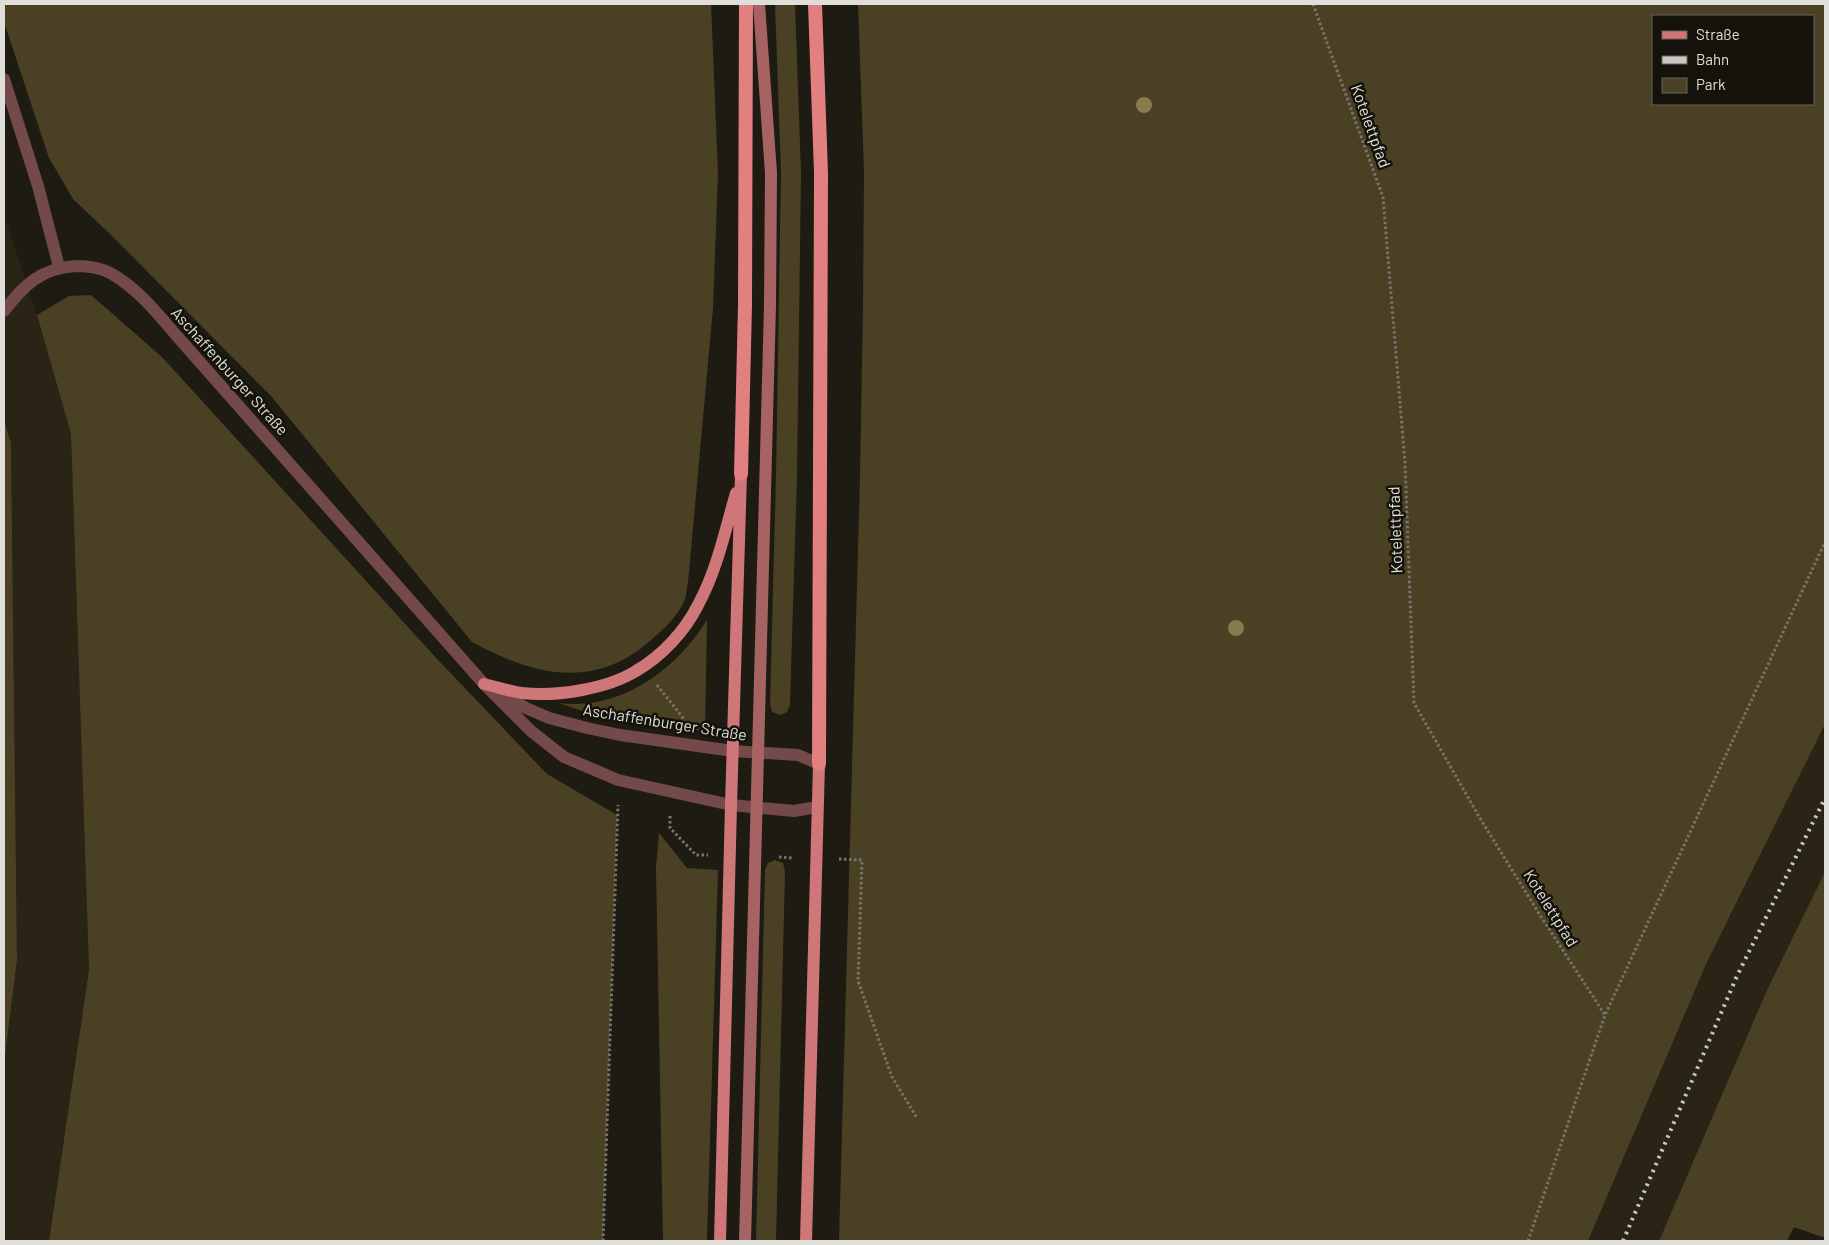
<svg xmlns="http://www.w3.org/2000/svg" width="1829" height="1245" viewBox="0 0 1829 1245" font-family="Barlow,sans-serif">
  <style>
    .built { fill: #292416 }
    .green { fill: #4a4124; fill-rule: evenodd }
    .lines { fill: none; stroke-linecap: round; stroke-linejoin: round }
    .path { stroke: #76746d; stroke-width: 3; stroke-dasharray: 2.5 2.5; stroke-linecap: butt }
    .tertiary { stroke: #74494a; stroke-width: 12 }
    .secondary { stroke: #a76364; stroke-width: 12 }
    .primary { stroke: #cf7678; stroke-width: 12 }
    .trunk { stroke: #e17f81; stroke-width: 14 }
    .rail { stroke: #c9c7c2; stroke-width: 4; stroke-dasharray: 2.5 5; stroke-linecap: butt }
    .tree { fill: #877a4b }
    .labels { text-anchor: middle; stroke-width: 5; stroke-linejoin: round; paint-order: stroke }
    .street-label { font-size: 16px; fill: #e0ded9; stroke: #14120a }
  </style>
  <rect width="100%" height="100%" fill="#1d1b12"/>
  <!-- built -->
  <path class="built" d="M4 214 37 315 71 434 89 970 49 1241H4V1065L17 960 11 443 4 420Z
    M1825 724V872L1767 990 1659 1241H1588L1707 962Z"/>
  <!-- green -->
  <path class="green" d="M4 4H711L718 173 713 308 689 572C688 581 687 591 685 599 679 615 664 629 651 640 594 691 533 675 472 642L271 396 111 235 73 199 49 158 4 22Z
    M775 4H795L801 173 797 475 790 705 787 712 780 715 772 712 770 704 776 475 781 173Z
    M858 4H1825V724L1707 962 1588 1241H839L860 477 863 307 864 172ZM1813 16V104H1653V16Z
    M91 295 162 357 439 661 547 774 617 815 603 1241H49L89 970 71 434 37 315 69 296Z
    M4 420 11 443 17 960 4 1065Z
    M707 620 705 731 623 720 591 714 559 703C620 711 676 670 707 620Z
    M659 833 687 868 718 870 707 1241H663L656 867Z
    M775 860 783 863 785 871 776 1241H756L765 870 768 863Z
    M1825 872V1238L1794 1227 1787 1241H1659L1767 990Z"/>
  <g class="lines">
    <!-- path -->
    <path class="path" d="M1313 4 1383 197 1405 463 1414 703 1481 820 1540 915 1605 1015
      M657 685 684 719
      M670 816V828L696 855H708
      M779 857 793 858
      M839 859 862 860 858 981 892 1077 917 1118
      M603 1241 618 805
      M1528 1241 1605 1015 1825 542"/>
    <!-- tertiary -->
    <path class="tertiary" d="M4 79 38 186 59 267
      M4 311C24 285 41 268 76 266 87 266 102 268 112 274 138 289 157 313 176 335L484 684 531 731 564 757 618 780 731 805 794 811 817 807
      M496 690 526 708 549 718 587 728 620 735 733 751 798 755 819 764"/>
    <!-- secondary -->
    <path class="secondary" d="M745 1241 770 305 771 173 759 4"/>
    <!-- primary -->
    <path class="primary" d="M484 684C497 687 509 691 522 693 556 697 607 689 636 671 662 656 685 631 698 605 717 570 725 531 736 493
      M720 1241 731 805 741 474
      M806 1241 819 764"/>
    <!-- trunk -->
    <path class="trunk" d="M815 4 821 173 819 764
      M741 474 745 305 746 4"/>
    <!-- rail -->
    <path class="rail" d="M1623 1241 1737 976 1825 798"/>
  </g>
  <!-- trees -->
  <g class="tree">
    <circle cx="1144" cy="105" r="8"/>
    <circle cx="1236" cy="628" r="8"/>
  </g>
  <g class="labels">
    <!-- street labels -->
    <g class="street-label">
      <text transform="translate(1371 126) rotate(70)" y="6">Kotelettpfad</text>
      <text transform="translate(230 371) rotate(48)" y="6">Aschaffenburger Straße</text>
      <text transform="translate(1395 530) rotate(-92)" y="6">Kotelettpfad</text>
      <text transform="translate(665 722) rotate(9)" y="6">Aschaffenburger Straße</text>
      <text transform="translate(1551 908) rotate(58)" y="6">Kotelettpfad</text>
    </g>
  </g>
  <!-- border -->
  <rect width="1829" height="1245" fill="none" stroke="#e0ded9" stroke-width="10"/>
  <!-- legend -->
  <rect x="1652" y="15" width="162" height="90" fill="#14120a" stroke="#66645d"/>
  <rect x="1662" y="31" width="25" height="8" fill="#cf7678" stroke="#66645d"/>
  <text x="1696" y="40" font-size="15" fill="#e0ded9">Straße</text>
  <rect x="1662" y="56" width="25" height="8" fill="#c9c7c2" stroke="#66645d"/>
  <text x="1696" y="65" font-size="15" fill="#e0ded9">Bahn</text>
  <rect x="1662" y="78" width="25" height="15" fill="#4a4124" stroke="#66645d"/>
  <text x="1696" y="90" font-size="15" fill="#e0ded9">Park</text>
</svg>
